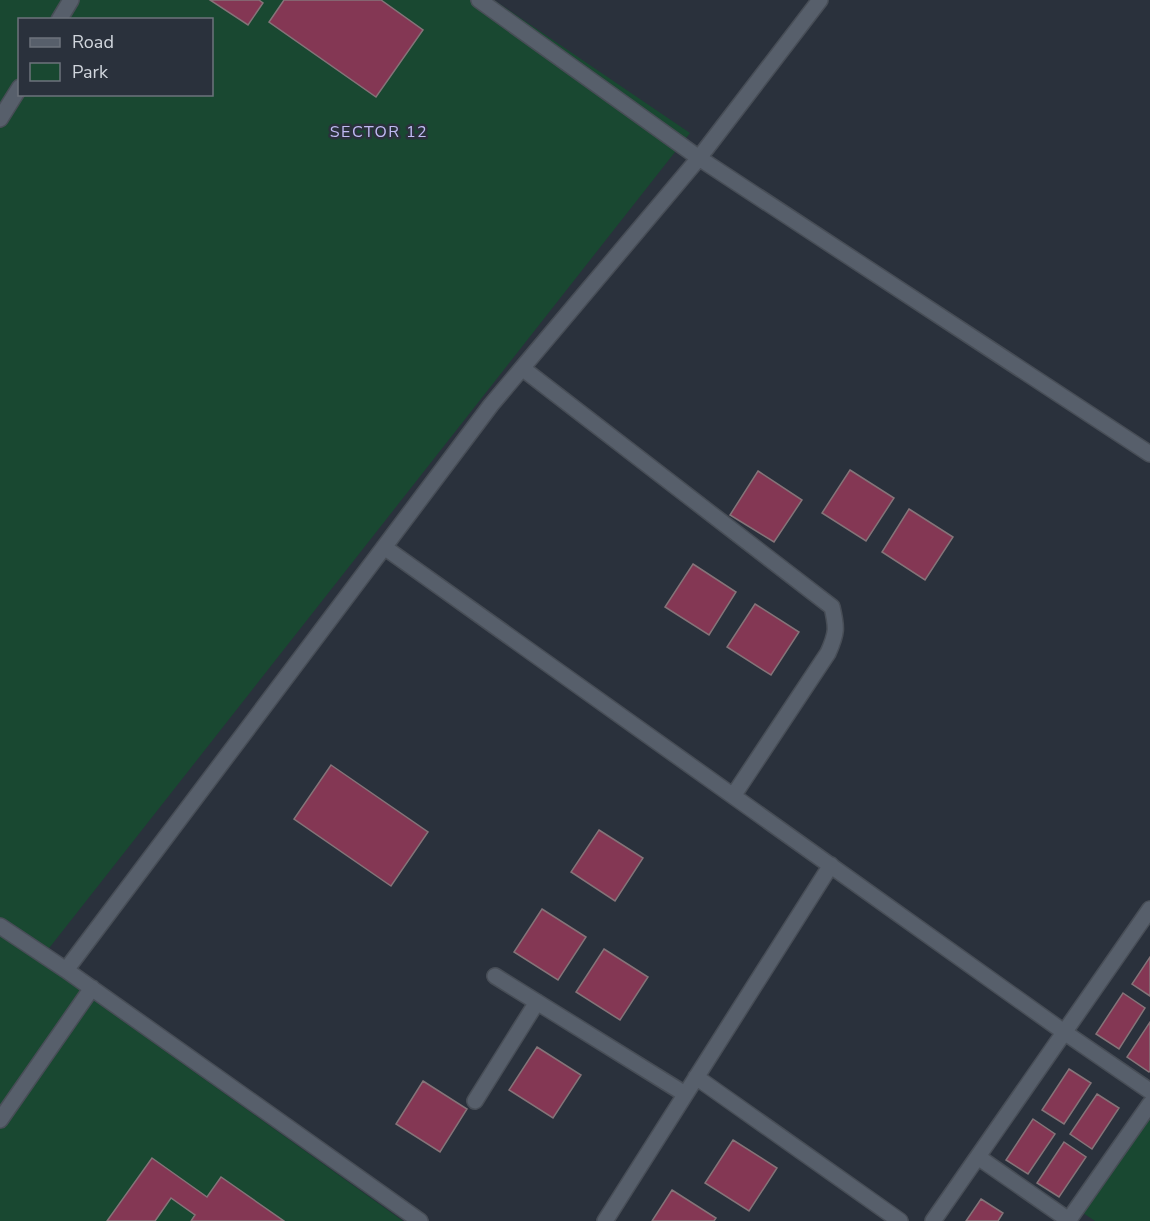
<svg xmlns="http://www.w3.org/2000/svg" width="1150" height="1221" viewBox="0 0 1150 1221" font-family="'Nunito Sans',sans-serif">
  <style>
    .green { fill: #194831; fill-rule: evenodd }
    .building { fill: #843754; stroke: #857479; stroke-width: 1.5 }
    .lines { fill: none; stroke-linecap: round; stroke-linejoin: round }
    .minor-casing { stroke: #484e57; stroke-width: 18 }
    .minor { stroke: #575f6b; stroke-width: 15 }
    .labels { text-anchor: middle; stroke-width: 5; stroke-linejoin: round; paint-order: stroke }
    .neighbourhood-label { font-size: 16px; letter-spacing: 1.5px; fill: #c0baf4; stroke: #2a313c }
  </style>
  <rect width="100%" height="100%" fill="#2a313c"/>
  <!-- green -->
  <path class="green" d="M0 0H494L690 133 39 961 403 1221H0ZM20 20H212V94H20Z
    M1150 1118V1221H1095L1083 1213Z"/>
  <!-- building -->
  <path class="building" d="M210 0H259L263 3 248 25Z
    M284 0H381L423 30 376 97 269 22Z
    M850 470 894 498 866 541 822 513Z
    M758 471 802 500 774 542 730 515Z
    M909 509 953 537 925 580 882 552Z
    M693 564 736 592 709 635 665 607Z
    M755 604 799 632 771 675 727 647Z
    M331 765 428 832 391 886 294 819Z
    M599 830 643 858 615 901 571 872Z
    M542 909 586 937 558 980 514 952Z
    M604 949 648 977 620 1020 576 992Z
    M1150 957V996L1132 984Z
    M1123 993 1145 1008 1119 1049 1096 1034Z
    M1150 1022V1071L1149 1072 1127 1057Z
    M537 1047 581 1075 553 1118 509 1090Z
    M1069 1069 1091 1083 1064 1124 1042 1110Z
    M423 1081 467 1109 440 1152 396 1124Z
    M1097 1094 1119 1108 1092 1149 1070 1134Z
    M1033 1119 1055 1134 1028 1174 1006 1160Z
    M733 1140 777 1168 749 1211 705 1183Z
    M1064 1142 1086 1157 1059 1197 1037 1183Z
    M152 1158 207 1197 221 1177 284 1221H191L195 1215 171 1198 155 1221H107Z
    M672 1190 716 1218 714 1221H652Z
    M981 1199 1003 1213 998 1221H966Z"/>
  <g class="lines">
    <!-- minor casing -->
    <g class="minor-casing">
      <path id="minor" d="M479 0 699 158 1150 454
        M59 20 71 0
        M0 119 20 87
        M522 368 832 607C837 628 837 633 828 653L733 796
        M384 547 1064 1032 1150 1091
        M0 926 66 970 420 1221
        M66 970 491 405 699 158 820 0
        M495 976 685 1094
        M696 1077 900 1221
        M475 1101 537 1002
        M0 1120 92 988
        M978 1157 1070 1221
        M605 1221 831 865
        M933 1221 1150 909
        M1068 1221 1150 1104"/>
    </g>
    <!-- minor -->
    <use href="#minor" class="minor"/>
  </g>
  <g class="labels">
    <!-- neighbourhood labels -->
    <g class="neighbourhood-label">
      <text x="379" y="137">SECTOR 12</text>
    </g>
  </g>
  <!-- legend -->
  <rect x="18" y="18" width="195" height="78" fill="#2a313c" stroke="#6d737c" stroke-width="1.5"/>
  <rect x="30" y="38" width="30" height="9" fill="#575f6b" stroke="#6d737c" stroke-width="1.5"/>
  <text x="72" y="48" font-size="18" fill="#d1d6dd">Road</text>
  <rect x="30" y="63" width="30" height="18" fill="#194831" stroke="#6d737c" stroke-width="1.5"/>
  <text x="72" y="78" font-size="18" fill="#d1d6dd">Park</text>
</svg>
